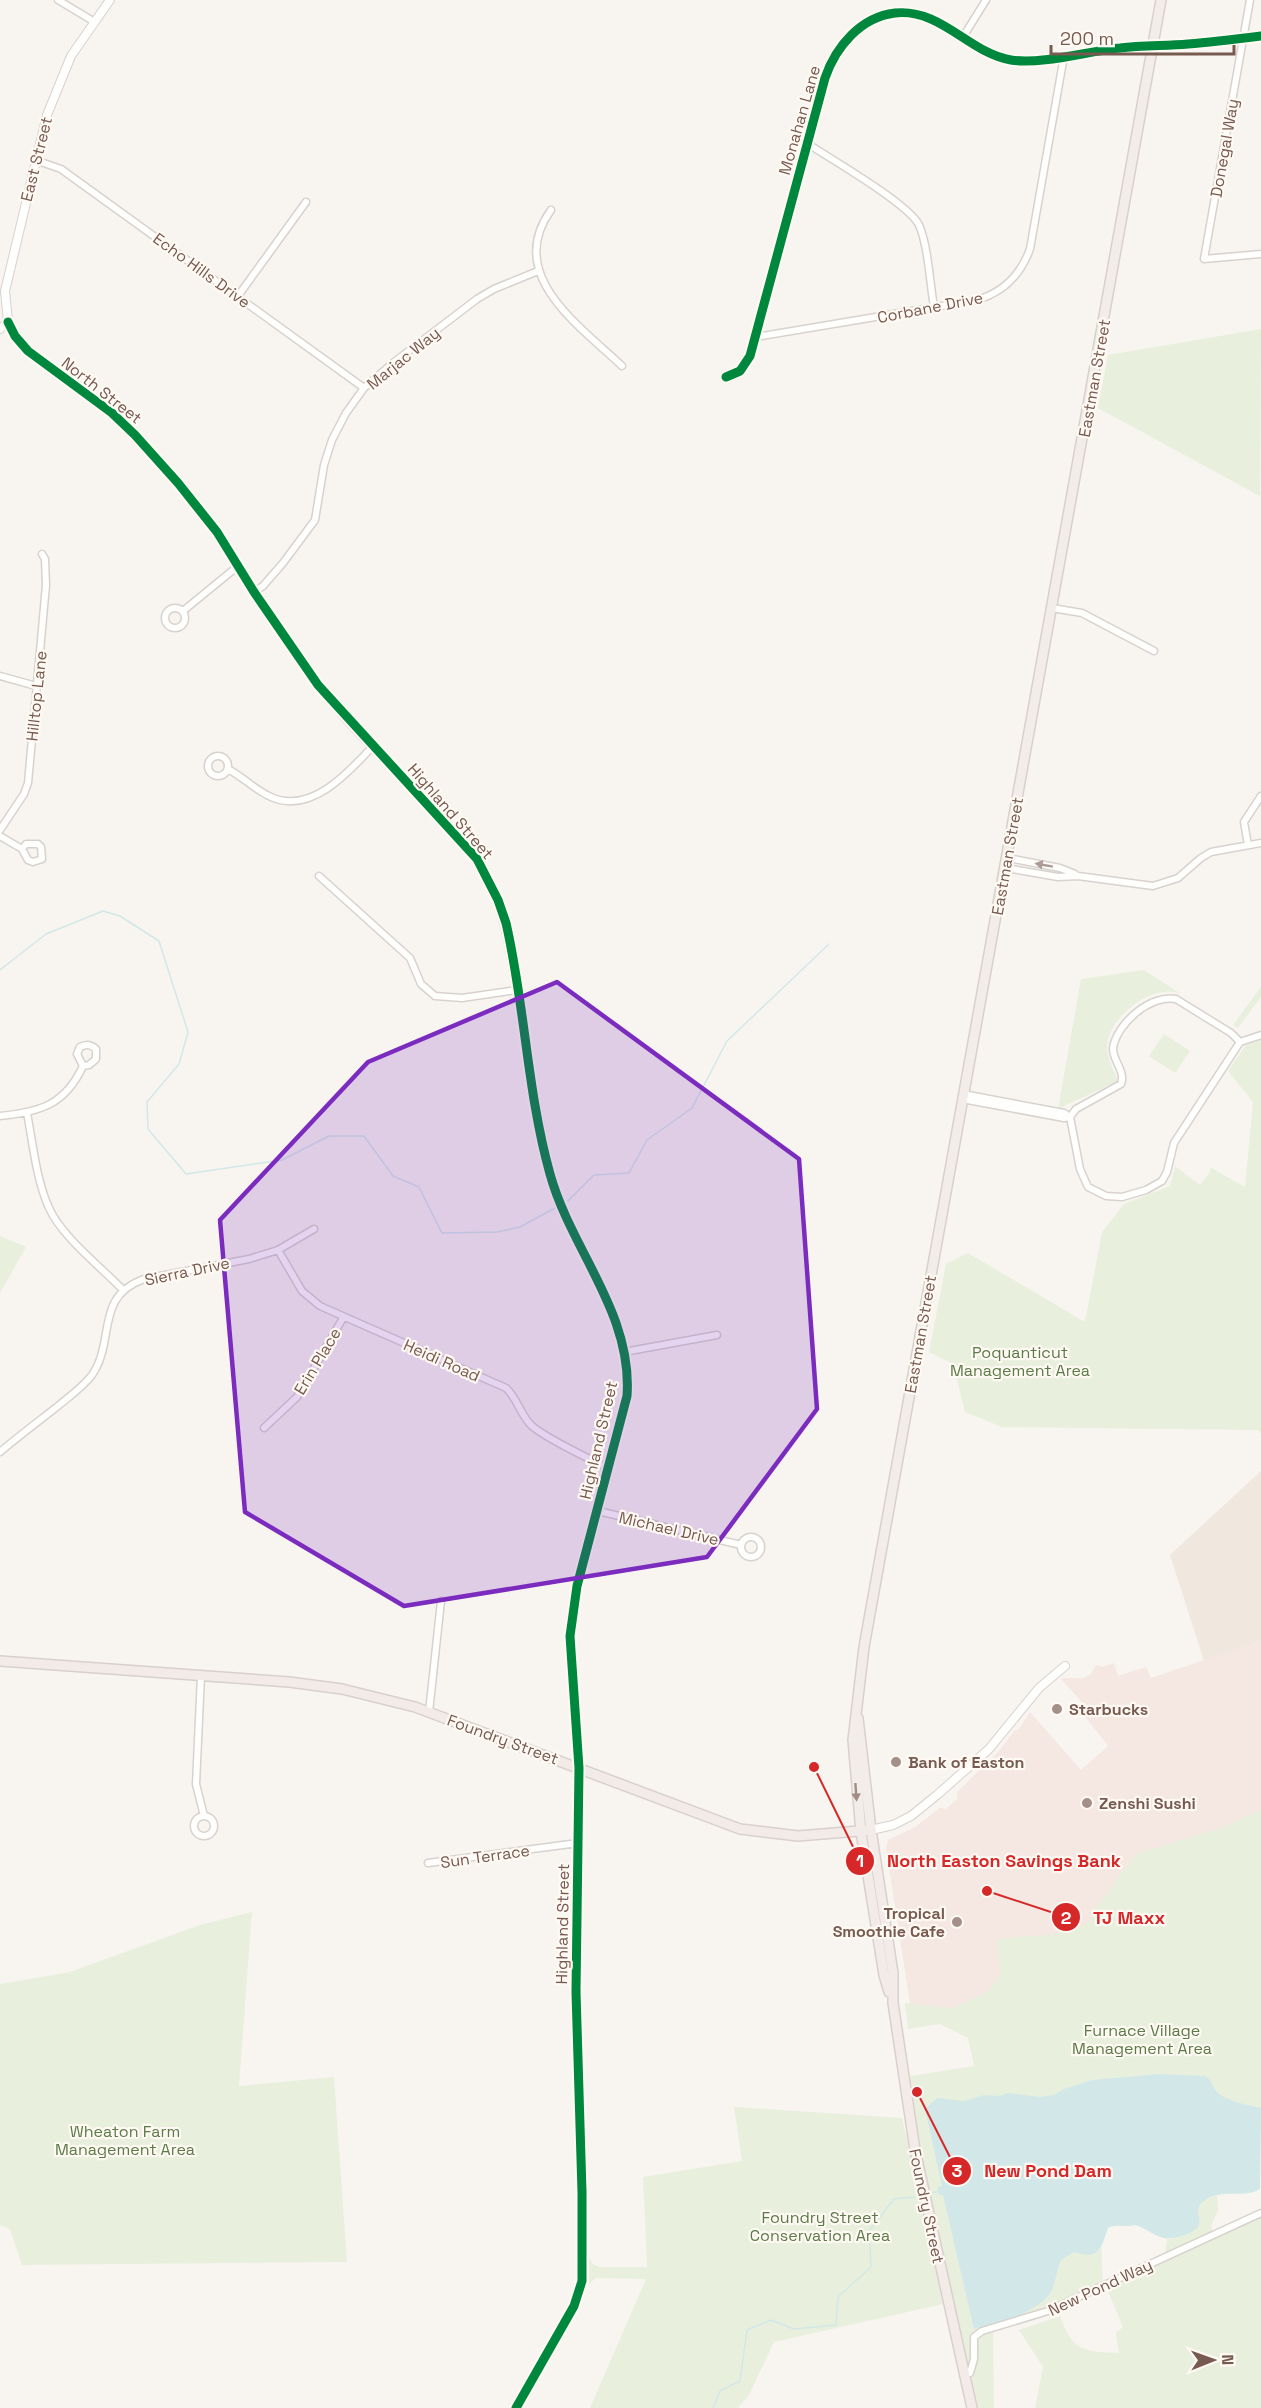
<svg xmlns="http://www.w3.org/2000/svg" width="1261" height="2408" viewBox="0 0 1261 2408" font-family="'Space Grotesk',sans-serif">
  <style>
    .residential { fill: #f0e7de }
    .commercial { fill: #f5e7e2 }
    .green { fill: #e8efdc; fill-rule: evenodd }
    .water { fill: #d2e8e8 }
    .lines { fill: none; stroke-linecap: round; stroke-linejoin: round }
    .stream { stroke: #d2e8e8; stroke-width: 1.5 }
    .minor-casing { stroke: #d8d2ce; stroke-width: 9 }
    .tertiary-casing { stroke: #d8d2ce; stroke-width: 10 }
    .primary-casing { stroke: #d9d0cc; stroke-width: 12 }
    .trunk-casing { stroke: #d9d0cc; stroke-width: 12 }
    .minor { stroke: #fefefd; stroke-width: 6 }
    .tertiary { stroke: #fefefd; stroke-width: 8 }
    .primary { stroke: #f2ede8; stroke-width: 9 }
    .trunk { stroke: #f2ebe8; stroke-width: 9 }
    .cycleway-casing { stroke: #fef9f3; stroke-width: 13 }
    .cycleway { stroke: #00873e; stroke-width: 9 }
    .oneway { fill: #ad9c95 }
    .oneway2 { fill: #a28d85 }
    .marked { fill: #7b2cbf; fill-opacity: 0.2; stroke: #7b2cbf; stroke-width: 4.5; stroke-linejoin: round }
    .poi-dot { fill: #a49088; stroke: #fef9f3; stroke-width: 2 }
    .labels { text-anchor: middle; stroke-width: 4.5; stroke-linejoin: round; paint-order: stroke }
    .street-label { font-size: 16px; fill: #775a50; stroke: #fef9f3 }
    .park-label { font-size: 16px; fill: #5c7b48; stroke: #fef9f3 }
    .poi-label { font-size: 16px; font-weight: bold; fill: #775a50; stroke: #fef9f3; text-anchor: start }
    .leader { fill: none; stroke: #d62828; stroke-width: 2 }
    .callout-dot { fill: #d62828; stroke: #fef9f3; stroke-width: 2 }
    .mark-label { font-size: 18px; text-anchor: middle; font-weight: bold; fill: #fff }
    .callout-label { font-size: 18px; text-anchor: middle; font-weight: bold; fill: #d62828; stroke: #fef9f3; stroke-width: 4.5; stroke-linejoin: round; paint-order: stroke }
  </style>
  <rect width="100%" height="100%" fill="#f8f5f0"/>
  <!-- residential -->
  <path class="residential" d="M1261 1471V1641L1204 1661 1170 1555Z"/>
  <!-- commercial -->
  <path class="commercial" d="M1261 1641V1810L1223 1827 1095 1931 1013 2014 910 2004 886 1848 888 1840 915 1827 940 1808 946 1809 957 1799V1792L998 1752 1015 1730 1019 1729 1030 1712 1081 1770 1108 1746 1083 1714 1081 1701 1061 1679 1063 1678H1084L1091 1674 1096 1665 1102 1667 1114 1663 1118 1676 1146 1667 1151 1678Z"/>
  <!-- green -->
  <path class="green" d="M1261 329 1260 496 1098 408 1108 355Z
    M1144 970 1181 994C1152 981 1106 1019 1107 1049 1108 1060 1114 1071 1118 1081L1058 1109 1081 979Z
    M1261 987V997L1238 1028 1233 1025Z
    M1164 1034 1190 1051 1175 1073 1149 1056Z
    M1261 1038V1433L1258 1430 1002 1427 965 1412 953 1364 929 1352 946 1264 968 1253 1085 1322 1102 1232 1124 1204 1170 1186 1175 1166 1200 1185 1210 1172V1167L1245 1187 1253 1102 1228 1071 1246 1045Z
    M0 1236 26 1247 0 1293Z
    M1261 1810V2130L1203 2201 1217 2195 1218 2210 1211 2226 1213 2232 1261 2210V2408H1035L1043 2367 1019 2330 1060 2316C1073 2352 1083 2351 1119 2353L1116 2333 1123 2327 1107 2289 1044 2316 993 2331 994 2408H977L914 2119 916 2118 910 2076 974 2066 968 2038 940 2024 908 2029 905 2003 953 2008 985 1993 993 1986 1000 1972 997 1939 1054 1934 1089 1922 1093 1911 1136 1854 1223 1827ZM1098 2172 1173 2239H1167L1165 2256 1103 2284Z
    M252 1912 239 2086 334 2077 347 2262 22 2265 10 2229 0 2225V1984L70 1972 200 1925Z
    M734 2107 902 2118 943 2304 774 2342 749 2395 738 2408H590L646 2279 596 2278 589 2284V2258L593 2264 599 2267H647L643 2177 742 2161Z"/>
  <!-- water -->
  <path class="water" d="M1159 2074 1205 2076C1212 2080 1212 2086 1216 2091 1223 2100 1250 2106 1261 2108L1260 2189C1246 2198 1227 2190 1211 2197 1188 2207 1204 2217 1198 2227 1194 2233 1172 2240 1164 2238 1154 2236 1146 2228 1135 2225 1125 2228 1116 2223 1108 2228 1101 2249 1099 2260 1074 2252L1061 2260C1057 2269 1056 2279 1053 2288 1042 2313 997 2323 974 2329L943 2195H939L938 2187 942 2186 925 2109 937 2098 964 2101 984 2095 999 2096 1008 2093 1040 2097 1054 2095 1064 2089 1092 2080Z"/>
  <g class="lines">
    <!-- stream -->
    <path class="stream" d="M0 970 46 934 103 911 120 916 159 941 188 1032 179 1064 147 1102 148 1129 186 1174 282 1160 329 1136H364L393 1176 419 1187 442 1233 497 1232 520 1227 555 1208
      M568 1201 594 1175 629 1173 647 1140 692 1108 727 1041 829 944
      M931 2193 940 2191
      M713 2408 720 2391 740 2381 747 2330 771 2320 794 2329 836 2325 838 2297 871 2267 869 2231 894 2199 915 2197"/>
    <!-- minor casing -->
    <g class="minor-casing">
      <path id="minor" d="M58 0 93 21
        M1250 0 1204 259 1261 254
        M963 37 986 0
        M808 144C831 159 909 204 919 225 928 245 930 284 934 307
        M35 160 61 169 364 388
        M551 210C504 275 580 326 622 366
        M238 296 306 202
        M756 337 977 300C1004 292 1021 274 1030 249L1064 56
        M726 377 740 371 750 356 825 78C836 46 861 17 895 13 941 8 969 53 1011 60 1042 65 1088 51 1120 48 1143 45 1166 46 1188 44 1213 42 1237 39 1261 36
        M254 592 263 586 283 563 315 520 324 465 332 440 346 413 364 388 393 363 477 299 494 289 538 271
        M165 618a10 10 0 1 1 20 0a10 10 0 1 1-20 0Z
        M1052 608 1082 613 1154 651
        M183 611 238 566
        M0 676 36 686
        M208 766a10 10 0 1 1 20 0a10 10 0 1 1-20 0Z
        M228 769C243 777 255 790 271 797 311 815 349 772 373 746
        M0 830 24 794 28 783 46 585 45 559 42 554
        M0 836 22 849 28 860 33 862 42 859 41 847 38 844H26L22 849
        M1248 845 1244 822 1261 796
        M1008 858 1060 868 1075 874
        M1006 868 1058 877 1078 876 1153 886 1178 878 1201 858 1211 852 1261 843
        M319 876 410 958 421 984 435 996 462 998 517 990
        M1240 1042 1261 1035
        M963 1094 1064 1113 1070 1117 1080 1169 1088 1187 1106 1196 1122 1197 1146 1190 1162 1181 1167 1172 1174 1143 1240 1042
        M962 1099 1064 1118 1070 1117
        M27 1113C33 1144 36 1179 49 1208 62 1237 101 1267 123 1290
        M0 1116C40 1112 65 1105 83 1066L89 1065 96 1059V1049C90 1044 86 1044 80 1047L77 1054 83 1066
        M1070 1117 1076 1109 1121 1084C1126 1071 1112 1060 1113 1048 1117 1023 1151 994 1176 999L1231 1033 1240 1042
        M278 1250 302 1291 320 1306 506 1388C518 1399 520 1415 532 1426 548 1440 589 1458 609 1469
        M624 1352 717 1335
        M264 1428 297 1397 343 1318
        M0 1452C19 1436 39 1421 58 1406 70 1396 83 1387 92 1375 116 1340 94 1297 144 1279L249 1259 278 1250 314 1229
        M598 1511 741 1545
        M741 1547a10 10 0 1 1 20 0a10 10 0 1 1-20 0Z
        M201 1676 196 1784 204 1816
        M429 1712 441 1601
        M194 1826a10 10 0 1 1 20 0a10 10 0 1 1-20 0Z
        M428 1863 578 1843
        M965 2374 970 2373 974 2359V2337L982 2331 1048 2311 1261 2213
        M516 2408 574 2306 582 2281V2192L576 1992 579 1768"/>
    </g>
    <!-- tertiary casing -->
    <g class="tertiary-casing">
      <path id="tertiary" d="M8 322 15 336 28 351 112 413 135 435 178 483 217 532 254 592 318 685 348 721 467 847C502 889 509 940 517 991 525 1038 532 1084 541 1130 545 1150 548 1169 554 1188 577 1258 633 1318 627 1396L577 1586 572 1613 570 1645 579 1768
        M0 329 8 322 5 291 47 115 71 56 110 0
        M871 1830 893 1825 911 1816 937 1795 989 1749 1039 1688 1065 1666"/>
    </g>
    <!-- primary casing -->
    <g class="primary-casing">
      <path id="primary" d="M858 1718 871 1830
        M861 1832 853 1740 864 1647 1161 0"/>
    </g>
    <!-- trunk casing -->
    <g class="trunk-casing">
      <path id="trunk" d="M0 1661 289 1682 342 1689 415 1707 740 1829 798 1836 871 1830 893 1973V2003L915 2150 972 2408
        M861 1832 884 1975 889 1992"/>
    </g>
    <!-- minor -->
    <use href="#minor" class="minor"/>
    <!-- tertiary -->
    <use href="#tertiary" class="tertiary"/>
    <!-- primary -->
    <use href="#primary" class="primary"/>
    <!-- trunk -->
    <use href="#trunk" class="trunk"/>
    <!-- cycleway casing -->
    <g class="cycleway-casing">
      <path id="cycleway" d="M8 322 15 336 28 351 112 413 135 435 178 483 217 532 254 592 318 685 477 859 498 900 506 923C525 1005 527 1092 550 1174 571 1250 633 1313 627 1396L577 1586 570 1636 579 1768 576 1992 582 2192V2281L574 2306 516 2408
        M726 377 740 371 750 356 825 78C836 46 861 17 895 13 941 8 969 53 1011 60 1042 65 1088 51 1120 48 1143 45 1166 46 1188 44 1213 42 1237 39 1261 36"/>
    </g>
    <!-- cycleway -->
    <use href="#cycleway" class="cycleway"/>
  </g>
  <!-- one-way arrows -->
  <defs><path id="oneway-solid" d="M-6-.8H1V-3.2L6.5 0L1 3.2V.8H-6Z" transform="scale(1.5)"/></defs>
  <use class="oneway" href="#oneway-solid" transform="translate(1044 865) rotate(-170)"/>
  <use class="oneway2" href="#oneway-solid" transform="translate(856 1792) rotate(86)"/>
  <!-- marked area -->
  <path class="marked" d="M557 982 799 1159 817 1409 707 1557 404 1606 245 1512 220 1220 368 1062Z"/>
  <!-- markers -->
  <g class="poi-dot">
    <circle cx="1057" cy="1709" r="6"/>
    <circle cx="896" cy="1762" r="6"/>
    <circle cx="1087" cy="1803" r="6"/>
    <circle cx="957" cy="1922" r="6"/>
  </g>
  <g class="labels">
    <!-- street labels -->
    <g class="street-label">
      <text transform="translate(799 120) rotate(-74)" y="6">Monahan Lane</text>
      <text transform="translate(1224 148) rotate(-80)" y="6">Donegal Way</text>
      <text transform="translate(36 159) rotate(-76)" y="6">East Street</text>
      <text transform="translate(202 270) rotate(36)" y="6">Echo Hills Drive</text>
      <text transform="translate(930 307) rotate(-11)" y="6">Corbane Drive</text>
      <text transform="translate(403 358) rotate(-39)" y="6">Marjac Way</text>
      <text transform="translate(1094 378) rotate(-80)" y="6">Eastman Street</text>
      <text transform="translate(102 390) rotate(38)" y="6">North Street</text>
      <text transform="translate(36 696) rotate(-84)" y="6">Hilltop Lane</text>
      <text transform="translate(451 811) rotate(49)" y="6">Highland Street</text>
      <text transform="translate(1007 856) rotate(-80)" y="6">Eastman Street</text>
      <text transform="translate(187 1271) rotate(-12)" y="6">Sierra Drive</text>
      <text transform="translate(920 1334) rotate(-80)" y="6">Eastman Street</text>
      <text transform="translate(442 1360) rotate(24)" y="6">Heidi Road</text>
      <text transform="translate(317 1361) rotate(-59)" y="6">Erin Place</text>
      <text transform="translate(598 1440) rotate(-77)" y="6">Highland Street</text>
      <text transform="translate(669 1528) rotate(13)" y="6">Michael Drive</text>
      <text transform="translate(503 1739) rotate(20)" y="6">Foundry Street</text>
      <text transform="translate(485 1856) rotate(-8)" y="6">Sun Terrace</text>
      <text transform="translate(562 1924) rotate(-89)" y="6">Highland Street</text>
      <text transform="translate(927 2206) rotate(78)" y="6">Foundry Street</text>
      <text transform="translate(1100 2287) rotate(-25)" y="6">New Pond Way</text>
    </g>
    <!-- park labels -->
    <g class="park-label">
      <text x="1020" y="1358">Poquanticut<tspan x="1020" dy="18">Management Area</tspan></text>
      <text x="1142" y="2036">Furnace Village<tspan x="1142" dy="18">Management Area</tspan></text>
      <text x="125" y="2137">Wheaton Farm<tspan x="125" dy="18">Management Area</tspan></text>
      <text x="820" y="2223">Foundry Street<tspan x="820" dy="18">Conservation Area</tspan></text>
    </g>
    <!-- poi labels -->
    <g class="poi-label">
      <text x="1069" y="1715">Starbucks</text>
      <text x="908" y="1768">Bank of Easton</text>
      <text x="1099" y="1809">Zenshi Sushi</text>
      <text x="945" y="1919" text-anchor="end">Tropical<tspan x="945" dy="18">Smoothie Cafe</tspan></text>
    </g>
  </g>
  <!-- callouts -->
  <path class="leader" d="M814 1767L860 1861M987 1891L1066 1917M917 2092L957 2171"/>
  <g class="callout-dot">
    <circle cx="814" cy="1767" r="6"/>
    <circle cx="987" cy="1891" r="6"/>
    <circle cx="917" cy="2092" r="6"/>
    <circle cx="860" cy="1861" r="15"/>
    <circle cx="1066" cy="1917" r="15"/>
    <circle cx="957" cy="2171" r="15"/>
  </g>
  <g class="mark-label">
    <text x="860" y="1867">1</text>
    <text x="1066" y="1924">2</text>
    <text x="957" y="2177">3</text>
  </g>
  <g class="callout-label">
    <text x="1004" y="1867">North Easton Savings Bank</text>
    <text x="1129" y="1924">TJ Maxx</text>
    <text x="1048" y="2177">New Pond Dam</text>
  </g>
  <!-- north arrow -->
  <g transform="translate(1213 2360) rotate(89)" stroke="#fef9f3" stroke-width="4.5" paint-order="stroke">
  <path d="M0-4.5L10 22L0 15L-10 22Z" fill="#775a50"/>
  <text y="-9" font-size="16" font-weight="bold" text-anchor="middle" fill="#775a50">N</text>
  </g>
  <!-- scale -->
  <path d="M1051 45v9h183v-9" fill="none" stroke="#775a50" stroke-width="3"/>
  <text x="1060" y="45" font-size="18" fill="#775a50" stroke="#fef9f3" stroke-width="4.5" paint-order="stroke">200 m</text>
</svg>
